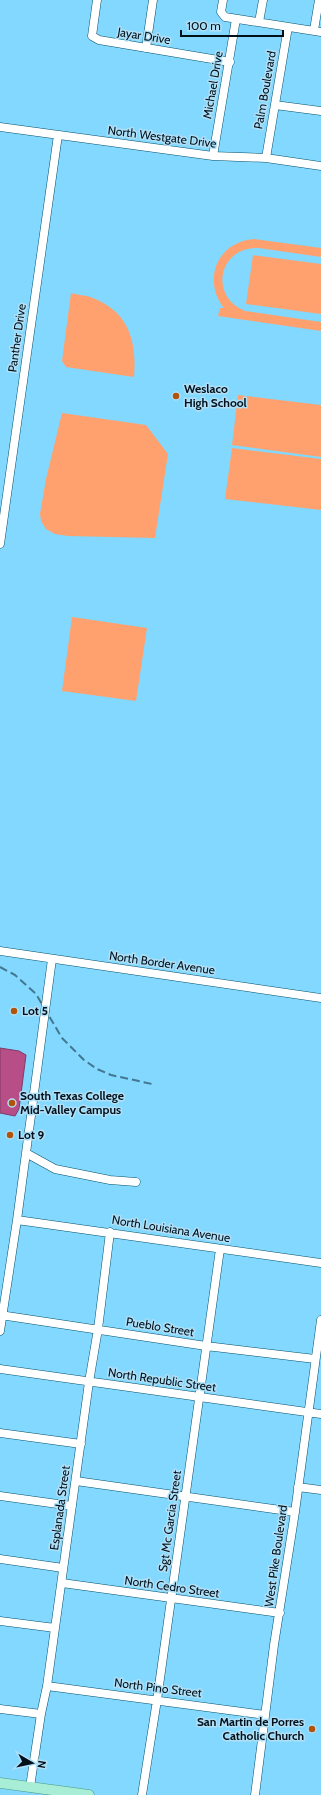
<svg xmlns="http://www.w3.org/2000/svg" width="321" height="1795" viewBox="0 0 321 1795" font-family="Cabin,sans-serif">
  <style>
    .green { fill: #ffa16e }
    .water { fill: #b74e87; stroke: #803b67 }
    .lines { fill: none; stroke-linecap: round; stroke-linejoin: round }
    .minor-casing { stroke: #03516c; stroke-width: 9 }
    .major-casing { stroke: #489883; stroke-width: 11 }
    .minor { stroke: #fff; stroke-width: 8 }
    .major { stroke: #a8edd6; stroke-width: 10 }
    .rail { stroke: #437790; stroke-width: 2; stroke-dasharray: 8 4; stroke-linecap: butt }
    .poi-dot { fill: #b2530b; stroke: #b0e0f7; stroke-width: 1.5 }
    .labels { text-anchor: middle; stroke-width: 3; stroke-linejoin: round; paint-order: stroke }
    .street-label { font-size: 12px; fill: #00101b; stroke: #b0e0f7 }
    .poi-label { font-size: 12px; font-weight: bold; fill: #00101b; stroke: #b0e0f7; text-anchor: start }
  </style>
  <rect width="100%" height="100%" fill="#82d8fe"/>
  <!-- green -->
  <path class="green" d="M254 239 321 248V257L259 248C219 246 208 296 245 311L321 322V331L218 316 220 308H224C202 280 217 242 254 239Z
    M253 255 321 264V314L246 304Z
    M71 293C78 295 86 295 93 298 129 312 137 342 134 377L66 367 62 361Z
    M238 395 321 405V457L232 445Z
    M62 413 146 425 168 454 155 538 68 536 55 534 46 529 41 521 40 514 46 479Z
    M232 448 321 459V510L225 499Z
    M72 617 147 628 136 701 62 691Z"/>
  <!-- water -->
  <path class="water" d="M0 1048 19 1051 26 1055 19 1109 15 1116 0 1113Z"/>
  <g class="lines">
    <!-- minor casing -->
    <g class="minor-casing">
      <path id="minor" d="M97 0 92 36 99 40 230 62
        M223 0 221 12 225 17 321 32
        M259 22 263 0
        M314 30 319 0
        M146 48 153 0
        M275 105 321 111
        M0 127 213 156 266 158 321 166
        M213 156 236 19
        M266 158 288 27
        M0 544 58 135
        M0 951 321 998
        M26 1153 55 1169 110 1180 136 1182
        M17 1220 321 1263
        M0 1315 206 1346 315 1359
        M0 1331 17 1220 52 959
        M0 1369 321 1414
        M0 1433 81 1444
        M76 1481 295 1512
        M298 1487 321 1490
        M0 1496 72 1506
        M0 1559 63 1568
        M62 1583 280 1613
        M0 1621 55 1628
        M47 1686 265 1715
        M0 1709 41 1714
        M30 1787 41 1714 47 1686 89 1382 98 1329 110 1232
        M142 1795 157 1700 220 1249
        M255 1795 274 1645 295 1512 321 1320"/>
    </g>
    <!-- major casing -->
    <g class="major-casing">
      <path id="major" d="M0 1783 89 1795"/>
    </g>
    <!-- minor -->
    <use href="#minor" class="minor"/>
    <!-- major -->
    <use href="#major" class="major"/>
    <!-- rail -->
    <path class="rail" d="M0 967 15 975 36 994 62 1038 84 1060 97 1069 111 1075 152 1084"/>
  </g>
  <!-- markers -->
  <g class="poi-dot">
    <circle cx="176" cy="396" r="4"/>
    <circle cx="14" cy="1011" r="4"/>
    <circle cx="12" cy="1103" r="4"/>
    <circle cx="10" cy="1135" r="4"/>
    <circle cx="312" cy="1729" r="4"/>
  </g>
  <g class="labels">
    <!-- street labels -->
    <g class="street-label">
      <text transform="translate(144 36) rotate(9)" y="4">Jayar Drive</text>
      <text transform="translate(213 85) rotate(-80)" y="4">Michael Drive</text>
      <text transform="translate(265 90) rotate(-80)" y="4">Palm Boulevard</text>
      <text transform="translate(162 137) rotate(7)" y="4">North Westgate Drive</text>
      <text transform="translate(17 338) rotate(-82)" y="4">Panther Drive</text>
      <text transform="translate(162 963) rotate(8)" y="4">North Border Avenue</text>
      <text transform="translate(171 1229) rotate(9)" y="4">North Louisiana Avenue</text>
      <text transform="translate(160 1327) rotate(9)" y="4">Pueblo Street</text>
      <text transform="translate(162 1380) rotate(8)" y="4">North Republic Street</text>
      <text transform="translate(60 1508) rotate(-82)" y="4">Esplanada Street</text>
      <text transform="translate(170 1521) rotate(-82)" y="4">Sgt Mc Garcia Street</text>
      <text transform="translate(276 1556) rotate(-82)" y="4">West Pike Boulevard</text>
      <text transform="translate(172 1587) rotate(8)" y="4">North Cedro Street</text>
      <text transform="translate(158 1688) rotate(7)" y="4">North Pino Street</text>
    </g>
    <!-- poi labels -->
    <g class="poi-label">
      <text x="184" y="393">Weslaco<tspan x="184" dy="14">High School</tspan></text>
      <text x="22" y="1015">Lot 5</text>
      <text x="20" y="1100">South Texas College<tspan x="20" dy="14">Mid-Valley Campus</tspan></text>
      <text x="18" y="1139">Lot 9</text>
      <text x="304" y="1726" text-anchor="end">San Martin de Porres<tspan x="304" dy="14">Catholic Church</tspan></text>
    </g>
  </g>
  <!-- north arrow -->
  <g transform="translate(32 1763) rotate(99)" stroke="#b0e0f7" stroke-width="3" paint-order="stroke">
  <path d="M0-3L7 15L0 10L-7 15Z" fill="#00101b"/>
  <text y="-6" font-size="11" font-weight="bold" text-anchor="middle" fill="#00101b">N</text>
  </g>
  <!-- scale -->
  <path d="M181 30v6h102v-6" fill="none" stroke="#00101b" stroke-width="2"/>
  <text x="187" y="30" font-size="12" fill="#00101b" stroke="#b0e0f7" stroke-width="3" paint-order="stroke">100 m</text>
</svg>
